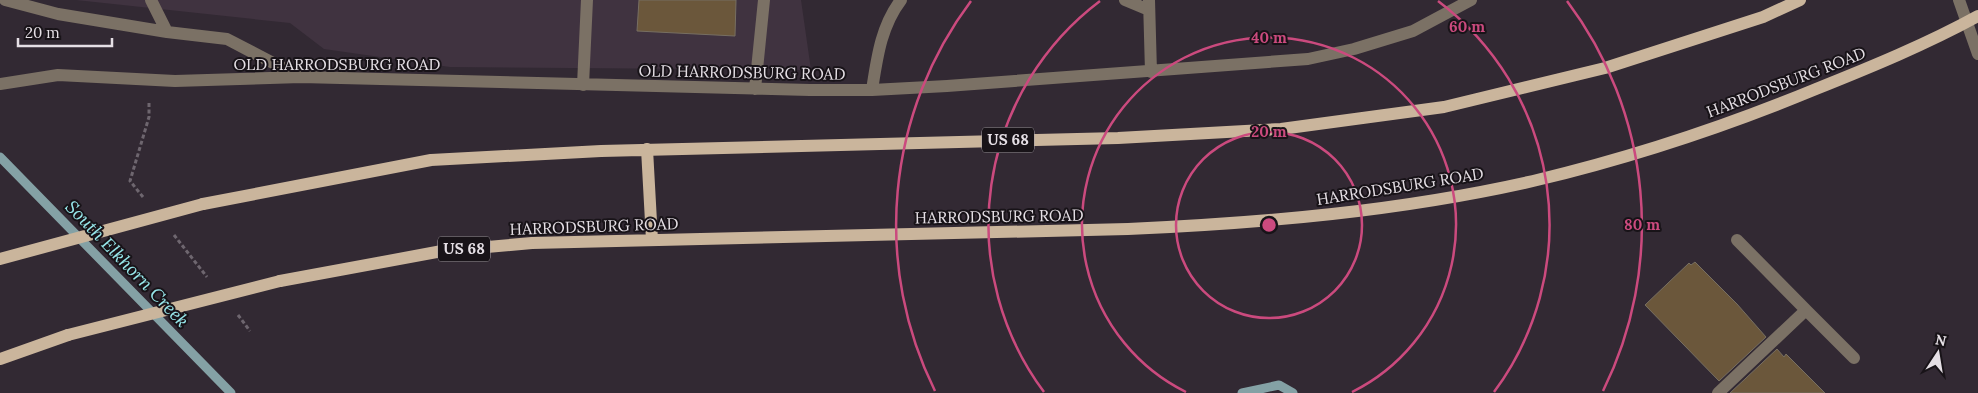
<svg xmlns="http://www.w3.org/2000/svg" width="1978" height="393" viewBox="0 0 1978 393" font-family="Lora,serif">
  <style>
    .built { fill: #403340 }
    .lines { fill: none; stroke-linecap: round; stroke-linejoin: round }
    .stream { stroke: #84a1a5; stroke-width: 9 }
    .building { fill: #6b573b; stroke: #776f62 }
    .path { stroke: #6e666f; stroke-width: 3; stroke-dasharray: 4 2.5; stroke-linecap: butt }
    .minor { stroke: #7b7165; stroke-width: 12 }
    .major { stroke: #cab59c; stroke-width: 12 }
    .major-bridge { stroke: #cab59c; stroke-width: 12 }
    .ring { fill: none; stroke: #cb4a7e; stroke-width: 2.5 }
    .labels { text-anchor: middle; stroke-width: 4; stroke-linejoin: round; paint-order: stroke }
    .shield { fill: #181318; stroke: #a8a2a8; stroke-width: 1 }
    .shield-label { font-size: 15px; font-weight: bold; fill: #e5dfe5 }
    .street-label { font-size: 16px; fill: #e5dfe5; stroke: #181318 }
    .water-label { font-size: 18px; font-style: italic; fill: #97e7eb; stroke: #181318 }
    .centre { fill: #cb4a7e; stroke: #181318; stroke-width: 2.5 }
    .ring-label { font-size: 15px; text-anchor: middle; font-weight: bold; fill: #cb4a7e; stroke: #181318; stroke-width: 4; stroke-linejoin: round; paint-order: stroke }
  </style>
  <rect width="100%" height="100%" fill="#322933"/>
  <!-- built -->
  <path class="built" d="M76 0H801L811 70 450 67 324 49 290 23Z"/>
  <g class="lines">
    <!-- stream -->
    <path class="stream" d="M0 157 231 393
      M1242 393 1279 385 1293 393"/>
  </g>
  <!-- building -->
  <path class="building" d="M639 0H736L735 36 637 31Z
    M1695 262 1737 304 1766 337 1719 381 1645 305 1689 263 1691 265Z
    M1777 349 1784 357 1786 354 1825 393H1730Z"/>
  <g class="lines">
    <!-- path -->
    <path class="path" d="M143 197 130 181 149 117V101
      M174 235 207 277
      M238 315 250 331"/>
    <!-- minor -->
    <path class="minor" d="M5 0 58 14 167 32 227 39 298 76
      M151 0 167 32
      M1125 0 1149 10
      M1149 0 1151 72
      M1959 0 1978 54
      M0 84 58 75 175 81 301 77 810 90H872L947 86 1308 59 1354 49 1413 31 1471 0
      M583 85 587 0
      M755 89 764 0
      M872 90C877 58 881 26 901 0
      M1806 310 1854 358
      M1718 393 1806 310 1737 240"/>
    <!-- major -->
    <path class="major" d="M647 149 652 240
      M203 204 431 160 601 151 1118 138 1281 129 1444 107 1605 68 1763 17 1800 0
      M280 281 442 251 532 243 1128 229C1264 223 1401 211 1533 181 1630 158 1724 127 1816 89 1871 67 1927 44 1978 16
      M0 359 68 335"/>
    <!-- major-bridge -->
    <path class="major-bridge" d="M0 259 203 204
      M68 335 280 281"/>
  </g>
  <!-- distance rings -->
  <g class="ring">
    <circle cx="1269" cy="225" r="93"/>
    <path d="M1186 392A187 187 0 1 1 1352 392"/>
    <path d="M1044 392A280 280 0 0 1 1100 1M1438 1A280 280 0 0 1 1494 392"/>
    <path d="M935 391A373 373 0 0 1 971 1M1567 1A373 373 0 0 1 1603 391"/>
  </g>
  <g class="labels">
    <!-- shield labels -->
    <g class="shield">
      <rect x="982" y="127.5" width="52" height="25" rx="4"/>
      <rect x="438" y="236.5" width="52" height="25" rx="4"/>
    </g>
    <g class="shield-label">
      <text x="1008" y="145">US 68</text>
      <text x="464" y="254">US 68</text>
    </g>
    <!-- street labels -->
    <g class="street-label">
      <text x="337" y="70">OLD HARRODSBURG ROAD</text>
      <text transform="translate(742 72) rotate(1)" y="6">OLD HARRODSBURG ROAD</text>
      <text transform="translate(1786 82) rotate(-21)" y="6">HARRODSBURG ROAD</text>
      <text transform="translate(1400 186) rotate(-9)" y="6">HARRODSBURG ROAD</text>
      <text transform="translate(999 216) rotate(-1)" y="6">HARRODSBURG ROAD</text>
      <text transform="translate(594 226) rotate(-2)" y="6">HARRODSBURG ROAD</text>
    </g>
    <!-- water labels -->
    <g class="water-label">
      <text transform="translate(127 264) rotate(46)" y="6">South Elkhorn Creek</text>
    </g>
  </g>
  <circle cx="1269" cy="225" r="8" class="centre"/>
  <g class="ring-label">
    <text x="1467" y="32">60 m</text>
    <text x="1269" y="43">40 m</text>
    <text x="1269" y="137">20 m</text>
    <text x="1642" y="230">80 m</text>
  </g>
  <!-- north arrow -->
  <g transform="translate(1938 353) rotate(12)" stroke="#181318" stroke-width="4" paint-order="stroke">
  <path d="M0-4L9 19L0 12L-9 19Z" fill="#e5dfe5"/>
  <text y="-8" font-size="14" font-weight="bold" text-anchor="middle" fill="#e5dfe5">N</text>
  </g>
  <!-- scale -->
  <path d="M18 38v8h94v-8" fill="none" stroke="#e5dfe5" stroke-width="2.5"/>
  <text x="25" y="38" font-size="15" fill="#e5dfe5" stroke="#181318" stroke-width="4" paint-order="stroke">20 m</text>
</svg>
